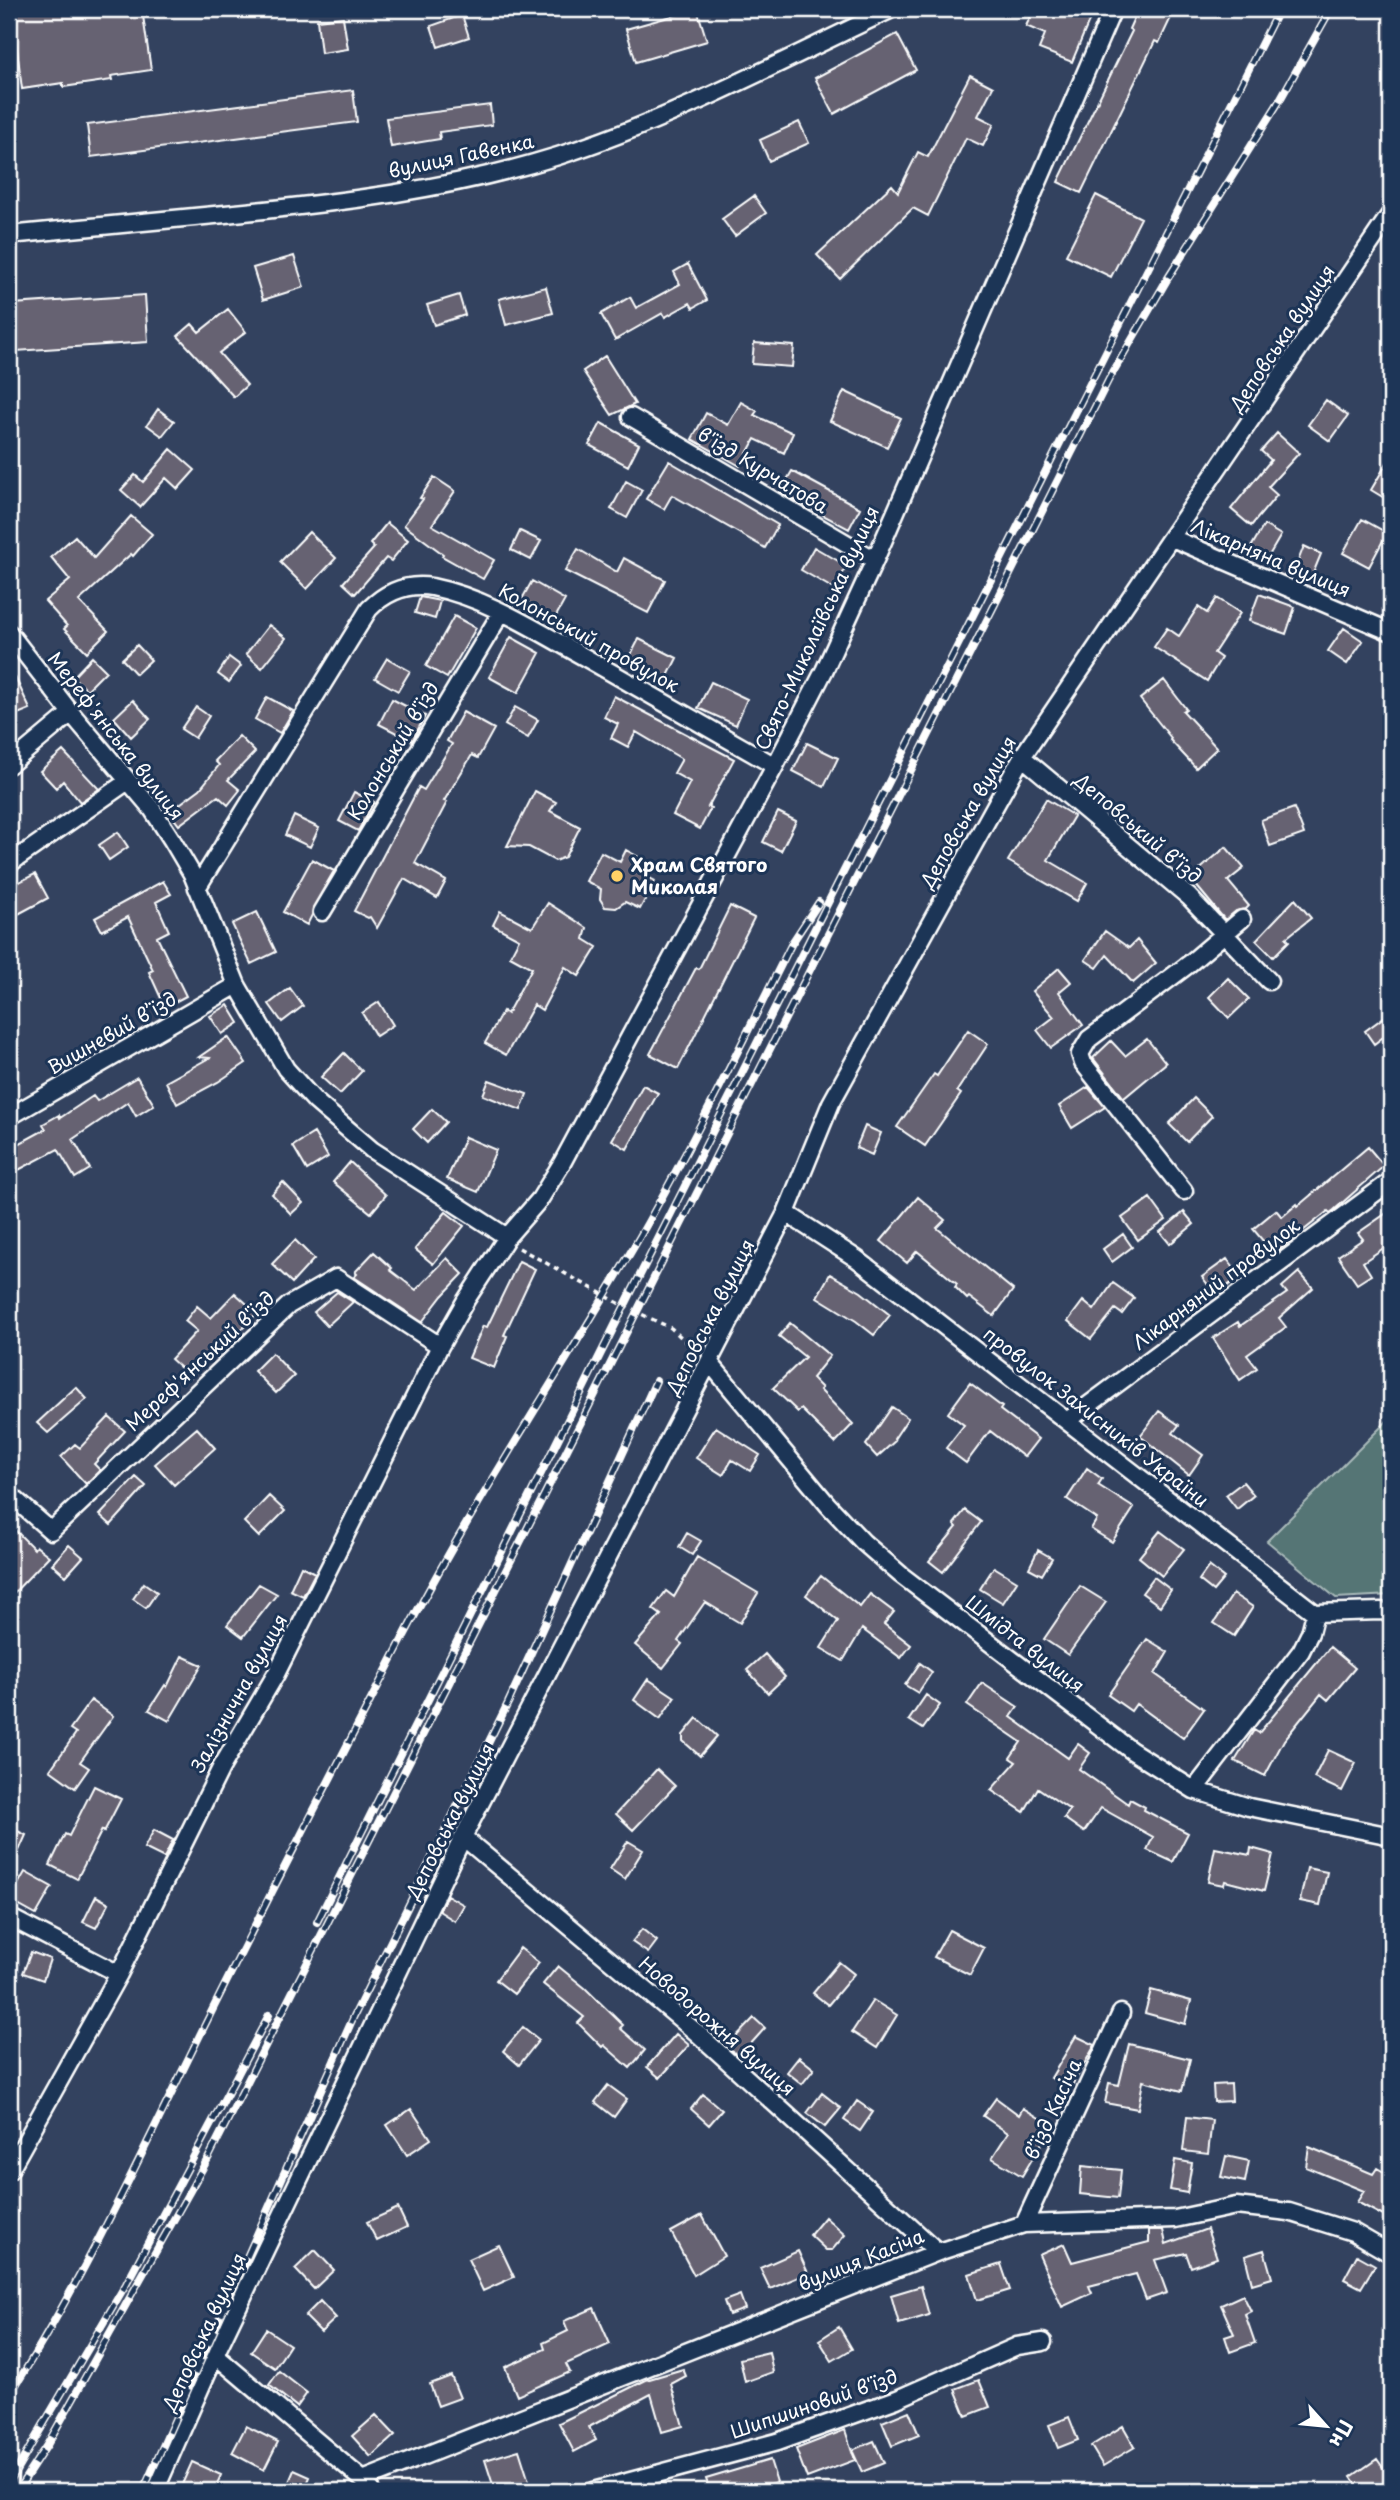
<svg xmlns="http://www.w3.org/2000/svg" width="1400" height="2500" viewBox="0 0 1400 2500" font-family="'Playpen Sans',sans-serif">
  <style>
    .green { fill: #547575; stroke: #aababa; stroke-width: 2 }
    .building { fill: #666272; stroke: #fff; stroke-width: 2 }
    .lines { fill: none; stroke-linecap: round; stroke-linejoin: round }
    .street-casing { stroke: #fff; stroke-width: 21 }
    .path { stroke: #fff; stroke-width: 3.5; stroke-dasharray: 5 5; stroke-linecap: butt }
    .street { stroke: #1d3557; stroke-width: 16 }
    .rail-casing { stroke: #fff; stroke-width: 8 }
    .rail { stroke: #1d3557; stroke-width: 5; stroke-dasharray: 16; stroke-linecap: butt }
    .poi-dot { fill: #ffd166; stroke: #1d3557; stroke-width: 2.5 }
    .labels { text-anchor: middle; stroke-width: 6; stroke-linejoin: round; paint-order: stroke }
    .street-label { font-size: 19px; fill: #fff; stroke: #1d3557 }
    .poi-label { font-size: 19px; font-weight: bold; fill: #fff; stroke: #1d3557; text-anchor: start }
  </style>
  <rect width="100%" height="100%" fill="#33425f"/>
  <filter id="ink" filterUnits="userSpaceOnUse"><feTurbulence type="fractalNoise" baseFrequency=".0143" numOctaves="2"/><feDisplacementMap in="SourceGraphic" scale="14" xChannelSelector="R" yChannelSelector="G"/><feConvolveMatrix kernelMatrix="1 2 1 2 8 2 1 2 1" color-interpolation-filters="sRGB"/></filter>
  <g filter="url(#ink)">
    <!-- green -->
    <path class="green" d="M1391 1417V1595L1336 1598 1267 1541Z"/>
    <!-- building -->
    <path class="building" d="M12 9H142L151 70 111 76 112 80 63 87V83L22 89Z
      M697 9 707 41 636 62 626 29Z
      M1034 9H1078L1092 14 1072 62 1039 49 1045 34 1026 26Z
      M1138 9H1175L1159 43 1155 41 1081 193 1058 182 1132 31 1129 29Z
      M462 15 469 37 438 47 431 26Z
      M343 17 348 49 321 53 317 20Z
      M897 34 916 70 834 114 815 78Z
      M970 75 993 87 978 116 994 124 983 146 966 138 928 216 913 208 840 279 817 255 892 185 898 192 918 152 928 157Z
      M353 90 357 122 91 157 87 125Z
      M490 105 492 125 439 132 440 139 391 147 386 118Z
      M799 122 809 143 769 161 760 140Z
      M1096 195 1141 218 1111 277 1066 255Z
      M754 196 766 213 735 236 722 219Z
      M294 256 304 287 263 300 253 268Z
      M688 264 707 300 693 308 690 303 665 317 663 313 615 340 601 314 630 297 636 308 680 284 674 272Z
      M546 287 553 313 506 325 499 299Z
      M145 295 148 342 16 351 13 304Z
      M459 295 465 315 434 325 427 305Z
      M228 309 246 332 219 353 247 385 234 397 178 336 192 324 199 332Z
      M754 343 794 346 792 367 752 364Z
      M605 356 635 404 612 415 583 371Z
      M844 391 901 418 887 447 830 421Z
      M1326 400 1348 416 1330 441 1308 425Z
      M741 402 757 411 754 415 793 433 784 453 755 439 740 466 692 439 706 413 728 425Z
      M158 409 174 421 162 436 147 425Z
      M601 423 639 444 628 466 589 445Z
      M1277 433 1299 453 1268 487 1277 495 1251 526 1231 509 1271 460 1261 451Z
      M171 449 195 470 178 489 166 478 140 507 121 490 135 475 143 482Z
      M1391 456V502L1371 490Z
      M669 461 778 525 765 548 672 495 664 509 646 499Z
      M792 471 860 508 849 529 780 492Z
      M434 477 455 491 432 525 494 560 483 579 442 556 443 554 404 525 423 499 420 498Z
      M626 481 642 490 627 518 611 509Z
      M131 516 152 534 133 556 131 554 79 601 108 631 87 652 64 629 67 626 45 601 70 580 51 557 75 536 94 558Z
      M1362 519 1387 533 1369 567 1343 553Z
      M387 523 408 540 391 561 386 558 355 594 343 583 374 548 370 544Z
      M1264 525 1281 535 1267 559 1250 549Z
      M520 531 541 541 531 560 511 550Z
      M309 532 336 558 307 589 280 562Z
      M1304 546 1321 554 1310 581 1293 574Z
      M814 547 847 566 834 589 801 570Z
      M578 549 617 572 624 558 665 580 648 613 565 571Z
      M532 581 565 600 555 618 522 599Z
      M1259 594 1295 607 1286 634 1249 621Z
      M420 597 440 601 435 619 415 613Z
      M1217 598 1240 613 1214 653 1221 658 1207 681 1154 647 1167 628 1179 636 1198 607 1207 613Z
      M454 616 476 628 447 678 426 666Z
      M269 625 286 638 262 668 246 654Z
      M1344 628 1363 641 1347 664 1328 651Z
      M511 637 540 653 518 693 489 677Z
      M639 639 677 658 665 682 627 662Z
      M137 645 151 660 136 674 122 659Z
      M92 657 106 671 87 690 73 677Z
      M229 657 241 666 229 682 218 674Z
      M387 658 410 671 398 691 375 678Z
      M9 664 30 709 13 716 9 707Z
      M1164 680 1186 709 1183 711 1217 748 1196 768 1170 740 1171 738 1140 699Z
      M711 682 747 699 736 725 698 708Z
      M614 696 734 759 708 807 711 808 700 829 673 815 690 782 674 773 682 759 636 732 628 747 611 738 618 724 604 717Z
      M267 697 293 711 280 733 255 719Z
      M392 699 425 716 412 741 379 724Z
      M133 700 150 719 131 737 114 718Z
      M196 707 209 716 195 738 181 729Z
      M515 707 538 720 528 738 505 725Z
      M463 712 494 729 478 758 472 755 444 801 447 802 415 863 446 881 437 898 404 879 377 928 370 917 368 918 354 911 419 787 424 790 452 744 447 741Z
      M239 736 255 752 228 780 240 790 228 805 218 796 179 825 169 812 200 789 219 765 215 761Z
      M807 743 838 758 824 787 793 771Z
      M63 751 99 789 80 802 63 781 56 788 40 771Z
      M535 791 556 802 550 811 580 827 565 857 555 861 529 847 507 846Z
      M354 792 374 802 358 831 339 821Z
      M1046 799 1074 816 1048 860 1087 883 1077 901 1008 861Z
      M1294 808 1304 834 1270 846 1261 820Z
      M778 812 796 821 781 851 763 842Z
      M294 816 319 828 310 847 285 835Z
      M118 832 128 847 109 860 99 845Z
      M1226 847 1244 868 1228 881 1249 906 1246 909 1236 911 1225 920 1190 878Z
      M626 850 642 859 636 871 655 881 640 909 625 902 616 908 605 907 600 899 601 889 586 881 601 852 620 862Z
      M312 859 334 871 313 907 312 915 307 925 283 912Z
      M35 874 48 898 9 919V887Z
      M163 881 171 894 156 902 169 931 157 937 186 996 165 1007 149 972 153 970 128 917 102 931 95 918Z
      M1295 899 1311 918 1286 938 1289 941 1273 957 1256 940Z
      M548 903 587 928 584 939 597 947 579 976 565 967 542 1010 534 1005 506 1055 485 1043 503 1011 507 1014 532 968 510 956 519 939 493 925 500 911 532 928Z
      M730 906 754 918 678 1069 650 1054 696 968 699 969Z
      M257 912 276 952 251 964 232 924Z
      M1105 931 1129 948 1137 940 1156 963 1133 983 1107 955 1097 968 1085 960Z
      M1059 968 1071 982 1059 992 1083 1025 1051 1048 1037 1030 1054 1017 1032 991Z
      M1228 978 1249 999 1229 1018 1209 997Z
      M290 988 303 1006 282 1022 269 1004Z
      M379 1002 393 1025 376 1036 362 1013Z
      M228 1005 239 1023 222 1034 210 1016Z
      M1391 1012V1031L1374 1044 1365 1031Z
      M968 1030 988 1044 957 1091 961 1094 925 1146 897 1127 934 1074 937 1076Z
      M228 1037 246 1063 218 1082 177 1104 166 1082 209 1058 199 1057Z
      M1147 1039 1166 1063 1124 1098 1093 1058 1111 1041 1125 1056Z
      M344 1053 362 1071 340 1094 321 1077Z
      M137 1077 154 1105 136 1116 128 1102 73 1139 90 1169 75 1178 58 1149 9 1175V1149L46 1129 43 1124 59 1115 60 1118 93 1096 97 1101Z
      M489 1080 527 1094 521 1110 483 1095Z
      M643 1085 658 1093 627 1149 612 1140Z
      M1088 1087 1105 1107 1072 1128 1059 1106Z
      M1194 1098 1212 1116 1187 1142 1169 1124Z
      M432 1109 446 1122 427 1143 413 1129Z
      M865 1126 881 1133 872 1155 856 1148Z
      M314 1133 328 1157 307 1170 293 1146Z
      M465 1137 496 1150 478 1192 447 1179Z
      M1368 1147 1384 1166 1334 1210 1330 1213 1328 1211 1274 1254 1253 1229 1276 1210 1282 1217 1297 1204 1298 1206Z
      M350 1162 386 1195 371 1213 333 1182Z
      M283 1182 303 1203 291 1214 272 1194Z
      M918 1197 945 1220 937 1228 1013 1290 994 1316 969 1297 967 1299 955 1287 957 1284 917 1251 907 1263 881 1241Z
      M1150 1198 1166 1220 1138 1240 1122 1218Z
      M1391 1210V1243L1363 1262 1371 1275 1357 1284 1338 1256 1363 1239 1358 1233Z
      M446 1212 464 1226 433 1264 415 1249Z
      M1184 1212 1194 1224 1170 1244 1160 1232Z
      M1123 1234 1132 1247 1112 1262 1103 1249Z
      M295 1240 314 1259 292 1283 272 1264Z
      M374 1252 392 1268 390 1270 416 1290 447 1258 463 1274 442 1296 422 1322 354 1277 357 1274 355 1272Z
      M1227 1259 1240 1276 1216 1295 1202 1277Z
      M519 1261 535 1269 504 1335 507 1336 494 1368 469 1358 483 1326 487 1327Z
      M1299 1272 1313 1288 1279 1318 1286 1327 1247 1355 1257 1368 1240 1380 1213 1338 1238 1322 1240 1326 1287 1293 1282 1287Z
      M830 1274 861 1292 890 1315 874 1335 856 1321 817 1297Z
      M1113 1283 1134 1298 1122 1314 1115 1309 1091 1339 1068 1321 1083 1301 1094 1310Z
      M337 1292 353 1302 327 1326 314 1312Z
      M235 1293 257 1313 217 1356 214 1352 191 1377 171 1359 197 1331 185 1321 197 1306 211 1318Z
      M790 1323 830 1356 812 1378 822 1388 820 1390 853 1424 835 1443 801 1409 798 1412 773 1388 805 1357 779 1336Z
      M272 1353 294 1376 276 1393 254 1371Z
      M970 1383 1002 1407 1000 1410 1038 1439 1024 1457 990 1431 966 1463 946 1448 964 1425 948 1413Z
      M76 1387 87 1399 48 1433 37 1423Z
      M892 1407 908 1418 894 1439 895 1441 877 1457 866 1445Z
      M1159 1411 1179 1425 1173 1433 1203 1455 1189 1475 1140 1436Z
      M109 1417 125 1431 94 1464 100 1470 86 1484 61 1457 75 1444 80 1448Z
      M716 1427 760 1455 750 1471 732 1460 723 1475 696 1458Z
      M197 1428 215 1448 174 1485 155 1464Z
      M1087 1468 1102 1479 1098 1485 1134 1508 1112 1542 1091 1529 1097 1519 1067 1499Z
      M136 1477 146 1486 111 1525 100 1515Z
      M1243 1482 1254 1495 1237 1509 1226 1495Z
      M269 1496 285 1511 259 1537 244 1522Z
      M965 1510 981 1522 943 1572 929 1561 957 1527 954 1524Z
      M9 1524 34 1549 36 1546 49 1556 9 1598Z
      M1160 1531 1184 1549 1162 1576 1139 1557Z
      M687 1533 701 1541 692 1555 679 1547Z
      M69 1545 83 1557 66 1576 52 1564Z
      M1038 1550 1052 1558 1042 1575 1029 1568Z
      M697 1557 758 1593 740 1623 705 1602 678 1641 682 1644 663 1668 635 1645 661 1615 653 1609 666 1591 674 1597Z
      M301 1566 315 1573 303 1596 290 1590Z
      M1209 1566 1224 1578 1213 1591 1199 1580Z
      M994 1567 1017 1581 1003 1603 980 1589Z
      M821 1576 860 1607 870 1594 894 1612 884 1624 911 1645 901 1658 862 1629 843 1661 821 1648 838 1621 806 1595Z
      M1154 1577 1171 1590 1160 1606 1142 1593Z
      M144 1583 157 1592 146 1608 133 1599Z
      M259 1584 277 1594 243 1637 227 1625Z
      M1080 1586 1106 1602 1068 1655 1044 1639Z
      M1233 1594 1253 1607 1234 1636 1214 1623Z
      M1147 1639 1168 1652 1155 1674 1204 1709 1183 1738 1136 1704 1131 1711 1108 1695Z
      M1330 1647 1355 1668 1328 1700 1321 1694 1284 1740 1265 1776 1235 1761 1254 1730 1259 1733Z
      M765 1654 785 1677 768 1693 747 1670Z
      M182 1656 202 1665 169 1721 149 1710 165 1685 167 1687Z
      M920 1663 932 1672 918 1693 905 1685Z
      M648 1679 675 1697 660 1719 634 1700Z
      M982 1683 1018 1707 1011 1717 1068 1758 1078 1744 1090 1753 1079 1769 1128 1804 1130 1799 1145 1807 1144 1810 1188 1833 1173 1862 1147 1850 1153 1837 1101 1808 1084 1832 1064 1818 1070 1810 1038 1788 1024 1812 991 1790 1016 1762 1010 1758 1021 1742 967 1705Z
      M926 1695 940 1705 923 1729 909 1720Z
      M91 1700 113 1716 80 1762 89 1768 75 1788 50 1770 76 1733 70 1729Z
      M697 1718 717 1736 700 1756 683 1741V1735Z
      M1328 1750 1356 1763 1342 1791 1314 1778Z
      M657 1769 675 1786 633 1830 616 1814Z
      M94 1786 121 1799 104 1832 102 1830 77 1879 50 1865 65 1834 69 1836Z
      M9 1827 26 1835 9 1873Z
      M154 1830 173 1840 164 1858 144 1848Z
      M628 1841 643 1850 625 1879 610 1869Z
      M1215 1848 1250 1855 1251 1848 1273 1854 1264 1891 1225 1881 1224 1885 1208 1882Z
      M1307 1868 1327 1872 1320 1905 1300 1901Z
      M25 1872 52 1887 36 1915 9 1900Z
      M447 1895 464 1905 455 1921 439 1911Z
      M96 1896 109 1903 96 1928 83 1922Z
      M642 1929 657 1941 648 1953 632 1942Z
      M949 1930 984 1948 970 1975 934 1957Z
      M520 1948 539 1963 514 1994 496 1980Z
      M31 1952 50 1959 43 1980 23 1973Z
      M839 1962 854 1974 828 2005 813 1993Z
      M558 1966 585 1988 623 2025 620 2028 645 2050 630 2068 604 2045 602 2047 578 2023 584 2017 543 1984Z
      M1151 1990 1191 2001 1185 2024 1145 2013Z
      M873 2000 897 2015 877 2048 852 2032Z
      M754 2018 765 2028 739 2057 727 2046Z
      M523 2027 539 2040 519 2065 503 2051Z
      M676 2034 689 2045 660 2078 647 2067Z
      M1076 2036 1095 2045 1070 2089 1051 2078Z
      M1129 2044 1190 2059 1182 2091 1143 2081 1138 2109 1105 2103 1109 2083 1119 2085Z
      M799 2057 814 2069 802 2084 787 2072Z
      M1231 2084 1232 2101 1214 2102 1213 2085Z
      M608 2085 627 2099 614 2117 595 2102Z
      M822 2093 841 2108 825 2127 807 2113Z
      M703 2094 722 2110 709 2125 691 2109Z
      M996 2098 1019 2115 1023 2108 1052 2126 1022 2176 992 2158 1008 2133 983 2116Z
      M857 2101 873 2112 860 2131 844 2120Z
      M411 2109 431 2139 407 2155 387 2125Z
      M1187 2117 1212 2120 1208 2154 1183 2151Z
      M1309 2147 1373 2174 1377 2168 1391 2176V2220L1357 2202 1364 2191 1306 2167Z
      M1226 2156 1249 2161 1245 2182 1221 2177Z
      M1175 2160 1192 2163 1187 2193 1170 2190Z
      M1082 2166 1121 2170 1118 2198 1080 2194Z
      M398 2208 407 2227 377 2241 367 2222Z
      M702 2215 724 2256 694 2275 671 2232Z
      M825 2217 845 2235 832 2250H826L810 2235Z
      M1207 2229 1217 2258 1191 2267 1186 2253 1155 2260 1167 2293 1146 2300 1136 2274 1089 2286 1092 2293 1062 2307 1039 2255 1064 2244 1072 2262 1149 2242V2230H1163L1166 2244Z
      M499 2245 514 2277 483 2291 468 2259Z
      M315 2250 334 2270 314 2289 295 2269Z
      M1264 2250 1272 2278 1252 2284 1245 2256Z
      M798 2251 808 2273 770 2289 760 2268Z
      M1357 2255 1375 2265 1361 2288 1344 2279Z
      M1001 2264 1010 2290 977 2300 969 2274Z
      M921 2286 929 2315 899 2324 891 2295Z
      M740 2295 745 2309 729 2315 724 2301Z
      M1243 2295 1251 2311 1245 2314 1255 2343 1230 2352 1225 2337 1234 2334 1221 2305Z
      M320 2301 336 2318 321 2332 305 2316Z
      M594 2308 610 2344 566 2364 570 2372 517 2396 505 2367 545 2349 543 2343 568 2331 564 2321Z
      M839 2327 852 2349 832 2361 819 2340Z
      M266 2329 290 2345 275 2368 251 2352Z
      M769 2352 773 2372 745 2382 740 2359Z
      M683 2369 686 2376 671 2384 683 2426 662 2432 651 2394 589 2427 596 2440 574 2452 559 2423 646 2380Z
      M279 2371 307 2393 297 2407 269 2385Z
      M451 2376 460 2398 438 2406 430 2384Z
      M979 2380 990 2407 966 2416 955 2389Z
      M909 2411 919 2435 892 2446 882 2422Z
      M376 2415 395 2435 371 2457 352 2436Z
      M1069 2417 1078 2440 1058 2448 1049 2425Z
      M246 2426 278 2442 264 2470 232 2453Z
      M1123 2426 1135 2447 1103 2466 1091 2446Z
      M845 2430 855 2460 807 2478 796 2449Z
      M874 2441 884 2463 862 2472 852 2450Z
      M519 2450 532 2491H495L485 2460Z
      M1377 2459 1391 2479V2491H1361L1351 2477Z
      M770 2460 777 2482 749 2491H710L706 2479Z
      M192 2462 221 2475 214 2491H179Z
      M294 2470 310 2477 304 2491H285Z"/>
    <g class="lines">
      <!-- street casing -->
      <g class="street-casing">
        <path id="street" d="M9 235C81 228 153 221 225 214 337 203 450 190 558 156 674 119 783 60 892 9
          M631 417 875 560
          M1172 538 1391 632
          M9 633 71 713 152 809 172 840 192 874 237 985 286 1069 315 1101 372 1150 507 1237
          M1022 757 1189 897 1269 981
          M9 765 71 713
          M9 864 128 781
          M197 888 369 609C386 592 407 583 432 587 487 598 537 631 586 658 649 694 712 730 775 766
          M322 912 501 613
          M9 1117 237 985
          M1184 1191 1083 1063 1080 1054 1089 1039 1189 964 1242 919
          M786 1213 857 1259 1315 1613 1381 1611 1391 1613
          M710 1363 828 1505 863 1542 901 1575 1132 1751 1194 1790 1249 1807 1391 1836
          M1067 1421 1391 1181
          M9 1494 51 1531 289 1305 336 1278 440 1346
          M1194 1790 1301 1651 1310 1633 1315 1613
          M463 1837 697 2033 938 2252
          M9 1917 119 1974
          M9 2171 119 1974 221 1768 276 1674 440 1346 466 1300 507 1237 540 1199 562 1163 775 766 824 671 875 560 1113 9
          M1024 2224 1121 2013
          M215 2355 363 2480 371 2491
          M363 2480 938 2252 1024 2224 1175 2219 1236 2206 1289 2212 1353 2232 1391 2254
          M155 2491 215 2355 463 1837 786 1213 831 1103 1022 757 1391 213
          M593 2491 777 2442 897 2399 1017 2346 1043 2342"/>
      </g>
      <!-- path -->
      <path class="path" d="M519 1248 624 1306 671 1328 696 1351"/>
      <!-- street -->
      <use href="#street" class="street"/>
      <!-- rail casing -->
      <g class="rail-casing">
        <path id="rail" d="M317 1922 641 1273 1279 9
          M9 2396C82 2282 139 2159 199 2037 265 1903 334 1771 403 1638 474 1501 561 1372 639 1238 694 1142 742 1042 792 943L819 902
          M9 2483 126 2284 269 2015
          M17 2491 47 2445 210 2155 1109 379 1168 278 1277 105 1331 9
          M143 2491 354 2016 508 1703 656 1381"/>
      </g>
      <!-- rail -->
      <use href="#rail" class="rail"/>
    </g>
  </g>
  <!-- markers -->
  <circle class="poi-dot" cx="617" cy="876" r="7"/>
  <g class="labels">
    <!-- street labels -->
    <g class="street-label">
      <text transform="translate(461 156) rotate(-12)" y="7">вулиця Гавенка</text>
      <text transform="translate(1282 338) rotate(-56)" y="7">Деповська вулиця</text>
      <text transform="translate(763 470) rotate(31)" y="7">в'їзд Курчатова</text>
      <text transform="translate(1271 558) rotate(23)" y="7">Лікарняна вулиця</text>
      <text transform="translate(817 628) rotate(-65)" y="7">Свято-Миколаївська вулиця</text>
      <text transform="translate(589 638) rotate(29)" y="7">Колонський провулок</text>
      <text transform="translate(116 736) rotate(52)" y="7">Мереф'янська вулиця</text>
      <text transform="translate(393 751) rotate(-59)" y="7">Колонський в'їзд</text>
      <text transform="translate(968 812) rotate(-60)" y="7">Деповська вулиця</text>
      <text transform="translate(1138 828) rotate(40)" y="7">Деповський в’їзд</text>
      <text transform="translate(112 1033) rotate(-30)" y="7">Вишневий в’їзд</text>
      <text transform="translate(1216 1284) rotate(-37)" y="7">Лікарняний провулок</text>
      <text transform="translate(710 1317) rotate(-63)" y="7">Деповська вулиця</text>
      <text transform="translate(200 1361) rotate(-43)" y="7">Мереф'янський в'їзд</text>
      <text transform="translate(1096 1417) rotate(38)" y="7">провулок Захисників України</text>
      <text transform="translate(1025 1644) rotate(38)" y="7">Шмідта вулиця</text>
      <text transform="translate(239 1693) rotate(-61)" y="7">Залізнична вулиця</text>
      <text transform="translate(450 1821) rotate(-63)" y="7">Деповська вулиця</text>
      <text transform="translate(717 2026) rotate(41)" y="7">Новодорожня вулиця</text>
      <text transform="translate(1053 2109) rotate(-65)" y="7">в’їзд Касіча</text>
      <text transform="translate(861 2260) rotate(-22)" y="7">вулиця Касіча</text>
      <text transform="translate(204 2332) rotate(-65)" y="7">Деповська вулиця</text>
      <text transform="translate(814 2404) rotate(-19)" y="7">Шипшиновий в'їзд</text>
    </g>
    <!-- poi labels -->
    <g class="poi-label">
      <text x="631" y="872">Храм Святого<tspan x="631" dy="22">Миколая</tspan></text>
    </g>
  </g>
  <!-- margin -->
  <rect width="1400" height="2500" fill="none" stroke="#1d3557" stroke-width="35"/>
  <rect x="18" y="18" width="1365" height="2465" fill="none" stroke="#fff" stroke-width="2.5" filter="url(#ink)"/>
  <!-- north arrow -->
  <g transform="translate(1326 2426) rotate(117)" stroke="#1d3557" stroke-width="5" paint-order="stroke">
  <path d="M0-5L12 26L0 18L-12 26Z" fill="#ffffff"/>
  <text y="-10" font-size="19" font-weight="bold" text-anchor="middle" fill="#ffffff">Пн</text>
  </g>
</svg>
